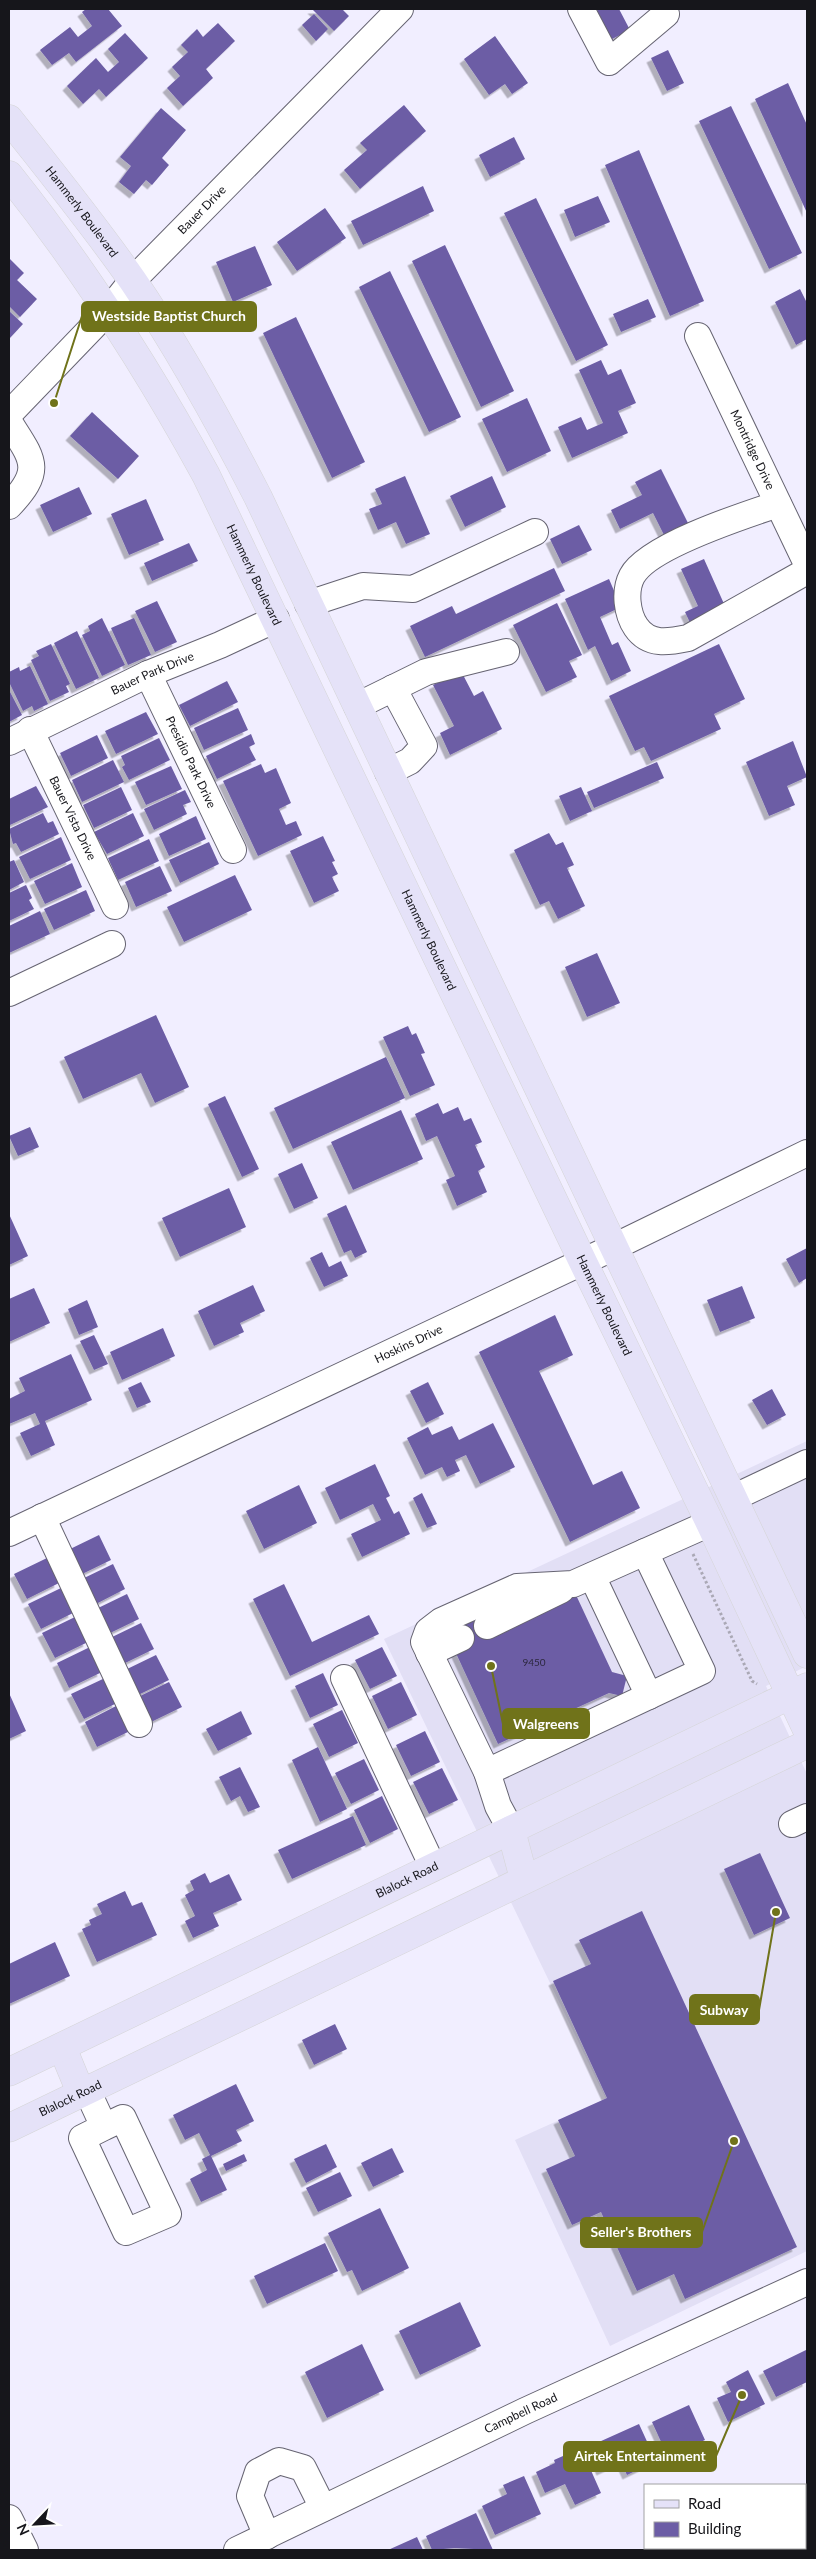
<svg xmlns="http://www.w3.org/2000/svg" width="816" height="2559" viewBox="0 0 816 2559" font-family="Lato,sans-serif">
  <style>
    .built { fill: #e2dff5 }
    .building { fill: #6c5da5; filter: url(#shadow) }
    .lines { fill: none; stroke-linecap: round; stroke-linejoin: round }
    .minor-casing { stroke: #666472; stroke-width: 28 }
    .major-casing { stroke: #d5d5d6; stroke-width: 29 }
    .path { stroke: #aaa8b5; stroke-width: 3; stroke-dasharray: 2.5 2.5; stroke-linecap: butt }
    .minor { stroke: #fff; stroke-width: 26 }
    .major { stroke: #e5e2f8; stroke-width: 28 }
    .labels { text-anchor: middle; stroke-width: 5; stroke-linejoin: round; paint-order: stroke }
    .number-label { font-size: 10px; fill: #2c283e }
    .street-label { font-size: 12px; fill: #16161b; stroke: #fff }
    .leader { fill: none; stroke: #70731a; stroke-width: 2 }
    .callout-dot { fill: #70731a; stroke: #fff; stroke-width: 2 }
    .callout { fill: #70731a; stroke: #70731a; stroke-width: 2 }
    .callout-label { font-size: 14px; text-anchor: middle; font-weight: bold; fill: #fff }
  </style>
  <defs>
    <filter id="shadow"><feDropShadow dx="-4.5" dy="4.5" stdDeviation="0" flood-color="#0004"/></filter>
  </defs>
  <rect width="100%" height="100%" fill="#f1eeff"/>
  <!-- built -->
  <path class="built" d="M807 1441V1666L766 1686 807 1774V2251L610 2346 515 2140 606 2099 384 1639Z"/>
  <!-- building -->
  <path class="building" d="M86 9H108L122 26 76 62 69 53 52 65 40 50 70 27 78 37 92 26 82 12Z
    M312 9H345L343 10 349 16 334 31Z
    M601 9H619L630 30 612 39 609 34 607 36 595 11Z
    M314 14 328 29 316 41 302 25Z
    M218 23 235 41 206 69 213 78 183 106 167 88 180 76 172 67 188 52 181 45 197 29 203 37Z
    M125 33 148 58 106 97 99 89 83 104 67 86 96 58 108 72 119 62 108 49Z
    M495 36 528 83 512 94 505 84 489 95 464 59Z
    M668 50 684 83 667 91 651 58Z
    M788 83 807 125V213L755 99Z
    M404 105 426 131 360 189 344 170 367 150 360 143Z
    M731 106 802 253 769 269 699 121Z
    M161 108 186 130 162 158 169 165 152 185 146 180 134 194 119 182 131 166 120 157Z
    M514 137 525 159 490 177 479 155Z
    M639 150 704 301 670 316 605 165Z
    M423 186 434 211 363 245 351 221Z
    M598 196 610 222 575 237 564 210Z
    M536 198 608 345 576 361 504 213Z
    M325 208 346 238 297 271 277 242Z
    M445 245 514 391 481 407 412 261Z
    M255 246 272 285 233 302 216 262Z
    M9 258 24 273 17 280 37 299 20 317 9 306Z
    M390 271 461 417 429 432 359 287Z
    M800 289 807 303V339L796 345 775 302Z
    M648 299 656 317 621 332 613 314Z
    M9 311 23 324 9 339Z
    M296 317 365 462 332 478 263 333Z
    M601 360 608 375 621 369 636 403 618 411 628 433 572 458 558 427 581 417 587 430 603 423 579 370Z
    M527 398 551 451 507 472 482 419Z
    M92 412 139 456 118 479 70 436Z
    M661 469 688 523 664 535 653 513 620 529 611 510 642 495 635 482Z
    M405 476 430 534 406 544 396 522 378 530 369 509 382 504 375 489Z
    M492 476 506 507 465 527 450 496Z
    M79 487 92 514 53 532 40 505Z
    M146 499 164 540 129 555 111 514Z
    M579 525 592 550 562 564 550 539Z
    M189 543 198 561 152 581 144 563Z
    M704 559 729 615 694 631 685 612 698 606 681 569Z
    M554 568 565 591 425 657 410 626 452 606 456 614Z
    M609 579 621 607 600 617 612 645 618 642 631 671 611 681 595 646 588 650 565 599Z
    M157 601 177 642 155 652 135 611Z
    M557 603 582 655 569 661 577 677 546 692 513 625Z
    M102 618 125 665 102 676 82 635 90 631 88 626Z
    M134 618 151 655 128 665 111 628Z
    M77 631 99 678 76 689 54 643Z
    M51 644 70 684 66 686 69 692 50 701 31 660 39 656 36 651Z
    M719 644 745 699 714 714 721 729 651 761 644 747 635 751 609 696Z
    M30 666 48 704 34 711 32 706 23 711 9 682V672L19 667 20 671Z
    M461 671 474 696 483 691 502 729 450 755 440 733 454 726 433 685Z
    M227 681 238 702 190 726 179 705Z
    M9 690 22 715 9 722Z
    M238 708 248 730 204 750 194 728Z
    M146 712 158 734 116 754 105 731Z
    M251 734 255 744 249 747 256 760 217 779 206 756Z
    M97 735 108 758 71 776 60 753Z
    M159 738 170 760 129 780 122 767 125 765 121 756Z
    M793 741 807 777 787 786 795 805 769 816 746 762Z
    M113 760 124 782 82 802 72 780Z
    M657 762 664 778 594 808 587 792Z
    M261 764 265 773 276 768 291 803 279 809 286 825 296 821 302 835 258 856 223 781Z
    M171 766 182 789 146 805 135 782Z
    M36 786 48 807 10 825 9 799Z
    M121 787 132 810 94 828 83 805Z
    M581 787 592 811 570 821 559 796Z
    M185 790 191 802 183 805 187 814 154 830 144 809Z
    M43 813 48 823 53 821 59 834 21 852 16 843 13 844 9 829Z
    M133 813 144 836 107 854 94 832Z
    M196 816 206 839 169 856 159 834Z
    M549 833 556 845 563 842 574 865 567 868 585 906 558 919 549 901 540 905 514 850Z
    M323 836 335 861 332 862 338 874 332 877 339 891 314 903 290 851Z
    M61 837 71 860 30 879 19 857Z
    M149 839 159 861 118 880 108 858Z
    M209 842 219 864 180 883 169 860Z
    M14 860 24 882 9 890V862Z
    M72 863 82 887 45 904 34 881Z
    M160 866 172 891 136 907 125 882Z
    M235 875 252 910 184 942 167 907Z
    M26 885 32 898 29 900 34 909 9 921V893Z
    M86 890 95 911 54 930 44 909Z
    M40 911 50 934 9 953V926Z
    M597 953 620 1003 587 1017 565 967Z
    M156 1015 189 1087 155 1103 141 1073 83 1099 64 1057Z
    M408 1026 412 1035 416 1033 425 1053 421 1054 435 1085 410 1096 383 1037Z
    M386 1057 405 1098 293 1149 274 1108Z
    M225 1096 259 1169 242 1177 208 1104Z
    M438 1103 443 1114 458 1107 464 1121 471 1118 482 1142 475 1145 485 1167 478 1171 487 1192 457 1206 446 1180 455 1176 437 1136 426 1141 415 1114Z
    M401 1110 423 1159 353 1190 331 1142Z
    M30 1127 39 1147 18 1156 9 1136Z
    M302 1163 318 1198 294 1209 278 1174Z
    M229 1188 246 1227 180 1257 162 1218Z
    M346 1205 367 1252 355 1258 351 1250 344 1253 327 1214Z
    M9 1214 28 1256 9 1265Z
    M807 1248V1278L799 1283 786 1259Z
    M322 1252 329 1267 341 1261 348 1276 324 1287 310 1258Z
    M253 1285 265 1311 240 1323 244 1332 214 1346 198 1311Z
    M742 1286 755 1318 720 1332 707 1300Z
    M34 1288 50 1323 9 1342V1299Z
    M87 1300 98 1327 79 1335 68 1309Z
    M555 1315 573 1355 539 1371 593 1485 622 1471 640 1508 570 1542 479 1352Z
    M163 1328 175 1356 122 1380 110 1352Z
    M94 1335 108 1364 94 1370 80 1341Z
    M71 1354 92 1400 45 1421 55 1445 31 1456 20 1433 40 1424 35 1413 9 1424V1399L25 1391 19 1378Z
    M141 1382 151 1402 137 1408 128 1388Z
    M428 1382 444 1414 426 1423 410 1391Z
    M772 1389 786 1415 767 1425 752 1400Z
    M493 1423 515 1467 480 1484 466 1455 455 1460 460 1471 447 1477 442 1467 425 1475 407 1438 428 1427 432 1435 452 1426 459 1440Z
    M375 1464 390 1496 386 1498 394 1514 399 1511 410 1534 362 1557 351 1534 381 1520 373 1504 340 1520 325 1488Z
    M299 1485 317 1523 264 1549 246 1511Z
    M422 1493 437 1524 427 1528 413 1498Z
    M99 1535 111 1560 78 1576 66 1551Z
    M47 1558 59 1583 27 1599 14 1574Z
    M113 1564 125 1589 92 1606 80 1580Z
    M284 1584 312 1642 369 1615 379 1634 290 1676 253 1599Z
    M61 1588 73 1613 41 1629 28 1604Z
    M127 1594 139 1619 106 1635 94 1610Z
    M576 1595 612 1672 627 1676 622 1696 609 1693 498 1744 455 1651 456 1628 482 1616Z
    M75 1617 88 1642 55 1658 42 1633Z
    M141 1623 154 1649 121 1665 108 1639Z
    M90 1647 102 1672 69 1688 57 1663Z
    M382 1647 397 1676 370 1689 355 1660Z
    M156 1655 169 1680 136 1696 123 1671Z
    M323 1673 338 1705 310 1718 295 1686Z
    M105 1678 117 1703 84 1719 71 1694Z
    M169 1682 182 1707 149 1723 136 1698Z
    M401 1682 417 1715 388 1729 372 1696Z
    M9 1693 26 1731 9 1739Z
    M118 1705 130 1731 97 1747 85 1722Z
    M342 1710 358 1743 329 1757 313 1724Z
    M241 1711 252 1734 218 1751 206 1729Z
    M425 1731 440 1762 411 1776 396 1745Z
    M318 1747 347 1809 320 1822 292 1760Z
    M364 1759 379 1790 351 1804 335 1773Z
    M240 1767 260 1807 248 1812 240 1796 231 1801 219 1777Z
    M442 1768 458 1800 429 1814 413 1782Z
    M382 1796 398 1829 370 1843 354 1810Z
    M353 1816 366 1845 292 1879 278 1850Z
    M760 1853 790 1918 754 1935 724 1869Z
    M205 1873 210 1883 229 1874 242 1900 213 1913 219 1926 193 1938 185 1921 195 1916 185 1895 194 1890 190 1881Z
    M125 1891 132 1906 142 1902 157 1935 97 1962 82 1929 91 1925 89 1920 102 1914 97 1904Z
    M642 1911 797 2247 685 2299 674 2274 637 2291 601 2212 572 2225 546 2169 575 2156 558 2120 607 2098 553 1981 591 1964 579 1940Z
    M55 1942 70 1976 9 2004V1964Z
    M335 2024 347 2049 314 2065 302 2040Z
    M236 2084 254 2121 236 2130 242 2141 211 2156 227 2190 201 2202 190 2179 207 2170 202 2159 210 2155 199 2133 185 2140 173 2115Z
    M326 2144 337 2167 306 2183 294 2159Z
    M392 2148 404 2172 373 2187 361 2163Z
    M244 2154 247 2161 226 2171 223 2164Z
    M340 2172 352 2196 318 2212 306 2188Z
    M380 2208 409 2268 362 2291 352 2270 347 2272 328 2233Z
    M325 2243 338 2271 267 2304 254 2276Z
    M460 2302 481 2346 420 2375 399 2331Z
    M362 2344 384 2390 327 2418 305 2372Z
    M806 2350 807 2382 776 2397 763 2371Z
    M748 2370 765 2404 728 2422 717 2398 731 2392 726 2382Z
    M689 2405 705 2440 668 2457 652 2422Z
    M639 2424 656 2461 627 2475 621 2462 601 2471 590 2446Z
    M581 2448 601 2493 575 2505 565 2484 545 2493 536 2472 555 2463 554 2460Z
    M524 2476 541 2514 495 2535 482 2506 507 2494 503 2485Z
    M476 2513 493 2550 455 2548 432 2550 426 2536Z
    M417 2537 423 2550H388Z"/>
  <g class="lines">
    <!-- minor casing -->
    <g class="minor-casing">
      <g id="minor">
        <path d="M581 9 609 62 666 14 664 9"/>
        <path id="s1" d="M698 336 807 564"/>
        <path id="s2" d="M9 414 109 310 132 281 400 9"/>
        <path d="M9 422C33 460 44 469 9 506"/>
        <path d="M778 504C745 515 648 546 632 576 624 591 627 614 636 627 649 646 669 642 688 638L807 571"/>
        <path d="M308 604 363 586 413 589 535 532"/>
        <path id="s3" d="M148 674 233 850"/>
        <path d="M357 706 426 672 506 652"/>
        <path id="s4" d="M30 730 115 906"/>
        <path id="s5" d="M9 742 148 674 220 645 276 619"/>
        <path d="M388 772 410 761 424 746 393 688"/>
        <path d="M9 993 112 944"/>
        <path d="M733 1498 807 1463"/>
        <path d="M42 1517 139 1724"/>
        <path id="s6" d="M9 1533 614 1247 807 1153"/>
        <path d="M592 1576 649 1696"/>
        <path d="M487 1626 561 1590"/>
        <path d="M429 1653 461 1638"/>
        <path d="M344 1678 433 1867"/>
        <path d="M487 1772 702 1671 645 1552"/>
        <path d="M792 1824 807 1817"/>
        <path d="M511 1830 498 1806 487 1772 424 1642 428 1631 441 1621 517 1587 573 1584 710 1523"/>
        <path d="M87 2090 104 2127 82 2138 126 2232 168 2214 123 2118 104 2127"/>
        <path d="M9 2518 25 2550"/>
        <path d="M267 2536 250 2496 258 2472 279 2461 303 2468 323 2508"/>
        <path id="s7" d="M237 2550 525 2411 807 2282"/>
      </g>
    </g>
    <!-- major casing -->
    <g class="major-casing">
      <g id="major">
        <path id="s8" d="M9 119C51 172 94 225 133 281 180 350 220 423 258 497L807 1654"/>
        <path id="s9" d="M9 175C84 269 148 369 206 475L583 1262 710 1523 807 1730"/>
        <path d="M511 1830 524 1879"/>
        <path d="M62 2047 81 2093"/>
        <path id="s10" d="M9 2072 807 1687"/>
        <path id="s11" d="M9 2128 807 1744"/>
      </g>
    </g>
    <!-- path -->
    <path class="path" d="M693 1554 752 1681 757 1684"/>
    <!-- minor -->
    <use href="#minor" class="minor"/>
    <!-- major -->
    <use href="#major" class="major"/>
  </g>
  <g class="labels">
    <!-- number labels -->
    <g class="number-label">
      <text x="534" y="1666">9450</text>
    </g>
    <!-- street labels -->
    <g class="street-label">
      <text dy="4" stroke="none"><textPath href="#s2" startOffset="281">Bauer Drive</textPath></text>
      <text dy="4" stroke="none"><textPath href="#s8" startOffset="118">Hammerly Boulevard</textPath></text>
      <text dy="4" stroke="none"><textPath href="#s1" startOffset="126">Montridge Drive</textPath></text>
      <text dy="4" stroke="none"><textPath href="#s9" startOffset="470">Hammerly Boulevard</textPath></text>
      <text dy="4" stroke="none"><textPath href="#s5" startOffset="159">Bauer Park Drive</textPath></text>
      <text dy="4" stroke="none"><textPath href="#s3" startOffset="98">Presidio Park Drive</textPath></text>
      <text dy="4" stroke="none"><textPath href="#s4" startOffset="98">Bauer Vista Drive</textPath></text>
      <text dy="4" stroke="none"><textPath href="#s9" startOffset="875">Hammerly Boulevard</textPath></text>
      <text dy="4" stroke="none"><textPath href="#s9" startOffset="1280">Hammerly Boulevard</textPath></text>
      <text dy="4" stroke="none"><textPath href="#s6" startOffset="442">Hoskins Drive</textPath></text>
      <text dy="4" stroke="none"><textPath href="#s10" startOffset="442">Blalock Road</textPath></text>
      <text dy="4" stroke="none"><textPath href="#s11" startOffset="68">Blalock Road</textPath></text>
      <text dy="4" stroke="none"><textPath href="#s7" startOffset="315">Campbell Road</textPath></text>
    </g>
  </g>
  <!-- callouts -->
  <path class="leader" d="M54 403L82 316M491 1666L503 1724M776 1912L759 2010M734 2141L702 2232M742 2395L716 2456"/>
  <g class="callout-dot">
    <circle cx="54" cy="403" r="5"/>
    <circle cx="491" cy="1666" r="5"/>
    <circle cx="776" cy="1912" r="5"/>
    <circle cx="734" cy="2141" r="5"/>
    <circle cx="742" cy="2395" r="5"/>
  </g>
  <g class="callout">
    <rect x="82" y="302" width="174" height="29" rx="5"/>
    <rect x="503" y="1709" width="86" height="29" rx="5"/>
    <rect x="690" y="1995" width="69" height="29" rx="5"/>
    <rect x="581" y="2218" width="121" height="29" rx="5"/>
    <rect x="564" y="2442" width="152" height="29" rx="5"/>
  </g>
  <g class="callout-label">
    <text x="169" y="321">Westside Baptist Church</text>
    <text x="546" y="1729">Walgreens</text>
    <text x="724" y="2015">Subway</text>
    <text x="641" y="2237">Seller's Brothers</text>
    <text x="640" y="2461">Airtek Entertainment</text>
  </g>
  <!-- border -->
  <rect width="816" height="2559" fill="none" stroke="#16161b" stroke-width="20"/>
  <!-- legend -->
  <rect x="644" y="2484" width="162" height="65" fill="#ffffff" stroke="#a2a2a4"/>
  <rect x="654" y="2500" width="25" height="8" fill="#e5e2f8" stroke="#a2a2a4"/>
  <text x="688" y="2509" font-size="15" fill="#16161b">Road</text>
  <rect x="654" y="2522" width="25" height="15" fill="#6c5da5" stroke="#a2a2a4"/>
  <text x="688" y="2534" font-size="15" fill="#16161b">Building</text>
  <!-- north arrow -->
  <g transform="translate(35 2524) rotate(245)" stroke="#ffffff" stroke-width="4" paint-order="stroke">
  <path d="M0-4L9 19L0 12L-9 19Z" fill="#16161b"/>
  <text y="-8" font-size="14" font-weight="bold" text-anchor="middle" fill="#16161b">N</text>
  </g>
</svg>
